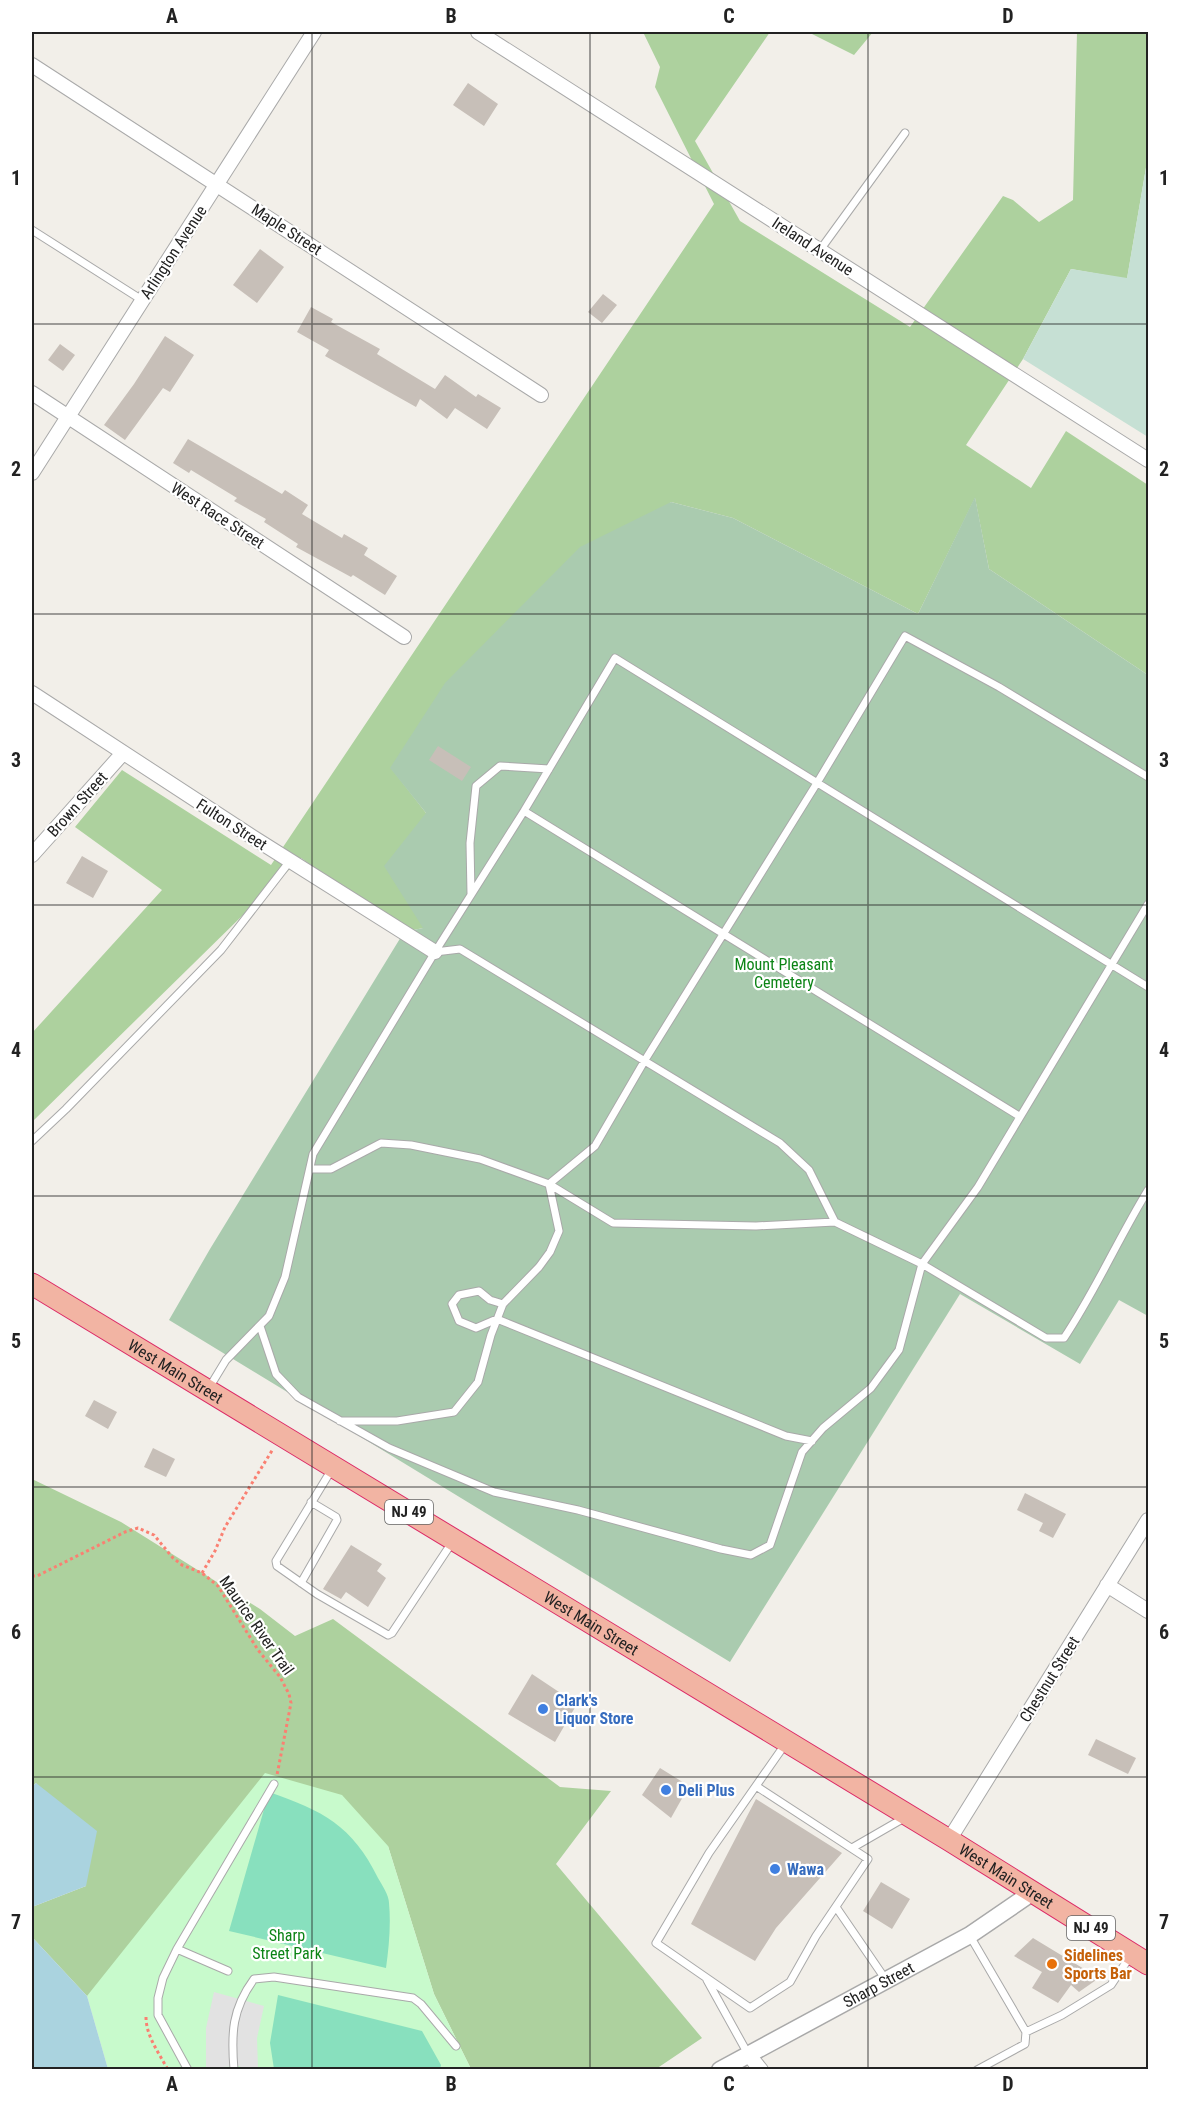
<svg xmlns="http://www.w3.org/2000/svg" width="1180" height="2101" viewBox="0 0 1180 2101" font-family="'Roboto Condensed',sans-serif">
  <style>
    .forest { fill: #add19e }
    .wetland { fill: #c6e0d4 }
    .cemetery { fill: #aacbaf }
    .park { fill: #c8facc }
    .pitch { fill: #88e0be }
    .parking { fill: #e2e2e2 }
    .water { fill: #aad3df }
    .building { fill: #c7bfb8 }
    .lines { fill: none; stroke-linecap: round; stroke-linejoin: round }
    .service-casing { stroke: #a9a9a9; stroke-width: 9 }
    .minor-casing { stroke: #a9a9a9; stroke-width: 16 }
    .tertiary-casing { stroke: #a9a9a9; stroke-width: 19 }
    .trunk-casing { stroke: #dc2a67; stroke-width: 23 }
    .path { stroke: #fa8072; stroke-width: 3; stroke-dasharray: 3 3; stroke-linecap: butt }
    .service { stroke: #fff; stroke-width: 7 }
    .minor { stroke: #fff; stroke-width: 14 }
    .tertiary { stroke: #fff; stroke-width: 16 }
    .trunk { stroke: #f2b4a3; stroke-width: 21 }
    .grid { fill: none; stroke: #222; stroke-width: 1.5; stroke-opacity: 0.55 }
    .shop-dot { fill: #3f7fe0; stroke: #fff; stroke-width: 2 }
    .food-dot { fill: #e8710a; stroke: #fff; stroke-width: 2 }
    .labels { text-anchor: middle; stroke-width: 4.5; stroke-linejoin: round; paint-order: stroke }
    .shield { fill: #fff; stroke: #646464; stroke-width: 1.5 }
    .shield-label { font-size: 15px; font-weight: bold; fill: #222 }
    .street-label { font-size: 16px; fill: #222; stroke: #fff }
    .park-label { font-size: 16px; fill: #0c8416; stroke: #fff }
    .shop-label { font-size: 16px; font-weight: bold; fill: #366cbe; stroke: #fff; text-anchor: start }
    .food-label { font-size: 16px; font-weight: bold; fill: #c56008; stroke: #fff; text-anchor: start }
    .neatline { fill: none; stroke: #222; stroke-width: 2 }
    .grid-label { font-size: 20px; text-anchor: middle; font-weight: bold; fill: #222 }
  </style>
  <rect width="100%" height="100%" fill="#f2efe9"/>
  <!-- forest -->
  <path class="forest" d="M643 32H770L695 141 740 221 910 327 1003 196 1013 200 1039 222 1073 200 1077 32H1148V156L1127 279 1071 269 1023 359 966 445 1031 488 1066 431 1148 485V675L989 569 975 498 918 614 733 518 671 502 391 768 426 813 423 928 404 932 301 858 32 1122V1033L162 890 75 827 122 770 271 865 714 204 655 87 660 67Z
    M808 32H873L854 55Z
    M32 1479 121 1522 260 1609 295 1636 333 1619 560 1787 611 1791 556 1864 702 2038 656 2069H471L434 1994 388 1846 170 2069 87 1996 32 1937V1907L86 1886 36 1783 32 1787Z"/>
  <!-- wetland -->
  <path class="wetland" d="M1148 156V437L1023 359 1071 269 1127 278Z"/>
  <!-- cemetery -->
  <path class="cemetery" d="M975 497 989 569 1148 675V1316L1119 1300 1080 1364 960 1294 730 1662 169 1320 210 1249 404 932 423 928 384 866 426 813 390 768 445 683 580 547 671 502 733 518 918 614Z"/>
  <!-- park -->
  <path class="park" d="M265 1773 342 1795 388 1846 434 1994 471 2069H108L87 1996Z"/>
  <!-- pitch -->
  <path class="pitch" d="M269 1792C323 1811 352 1825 378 1878 382 1885 389 1895 389 1903 391 1924 389 1947 386 1968L229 1931Z
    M278 1995 422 2031 441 2065 440 2069H274L270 2043Z"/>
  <!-- parking -->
  <path class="parking" d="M214 1992 264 2006 257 2038 258 2069H241L240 2066 206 2068V2028Z"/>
  <!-- water -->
  <path class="water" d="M36 1783 97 1831 86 1886 32 1907V1787Z
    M32 1937 87 1996 108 2069H32Z"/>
  <!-- building -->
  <path class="building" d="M468 83 498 104 484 126 453 105Z
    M260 249 284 267 257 303 233 285Z
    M603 294 617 305 602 323 588 312Z
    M311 307 333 319 331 322 380 349 377 354 435 389 445 375 476 397 478 394 501 408 487 429 455 408 447 419 420 399 416 407 325 356 329 350 297 332Z
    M165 336 194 355 170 392 163 388 125 440 104 425 134 384Z
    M60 344 75 355 63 371 48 360Z
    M188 439 282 494 285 490 308 505 302 514 342 538 344 534 368 548 364 555 397 576 385 595 353 575 351 577 296 547 298 544 264 522 266 519 234 501 237 498 191 470 189 473 173 463Z
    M438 746 471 767 462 781 429 760Z
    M82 856 108 871 93 898 66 883Z
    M94 1400 117 1412 108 1429 85 1416Z
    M153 1448 175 1459 166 1477 144 1467Z
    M1025 1493 1066 1514 1053 1538 1039 1531 1043 1523 1017 1510Z
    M351 1545 382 1564 377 1571 386 1578 368 1607 346 1592 341 1599 323 1589Z
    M532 1674 577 1704 555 1742 508 1714Z
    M1096 1739 1136 1758 1128 1774 1088 1755Z
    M660 1768 689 1786 671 1818 642 1795Z
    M756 1799 842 1853 776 1928 755 1961 691 1924Z
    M881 1882 910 1899 892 1929 863 1911Z
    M1033 1938 1099 1978 1079 1992 1071 1985 1058 2003 1032 1988 1042 1972 1014 1956Z"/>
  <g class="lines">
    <!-- service casing -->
    <g class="service-casing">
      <path id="service" d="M32 230 142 300
        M820 250 905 133
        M524 811 1019 1116
        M471 894 470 843 476 786 500 766 549 769
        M1148 987 615 658 524 811 435 952 460 949 780 1143 809 1170 835 1222 922 1264 1046 1338H1064C1096 1290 1118 1239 1148 1190
        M32 1141 66 1109 221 950 290 861
        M310 1169H331L381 1143 411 1145 480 1159 549 1184 595 1146 645 1060 817 783 905 636 999 687 1148 777
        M549 1184 613 1223 756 1226 835 1222
        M503 1304 490 1300 479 1291 459 1295 452 1304 459 1321 476 1328 497 1319 786 1436 812 1441
        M260 1326 276 1374 298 1397 389 1448 494 1492 578 1510 721 1549 751 1555 770 1545 802 1452 823 1428 871 1388 899 1350 922 1264 978 1187 1148 904
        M209 1388 226 1360 269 1316 285 1277 313 1154 435 952
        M340 1421H397L454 1412 478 1382 491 1335 503 1304 539 1267 550 1252 559 1231 549 1184
        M332 1469 276 1561 277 1566 317 1594 388 1635 392 1633 453 1541
        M301 1583 337 1520 336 1517 311 1502
        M756 1786 868 1859 816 1936 790 1982 750 2008 656 1943 709 1853 786 1743
        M852 1848 904 1818
        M836 1907 886 1980
        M970 1936 1026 2032
        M177 1949 228 1971
        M707 1980 748 2054
        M188 2070 158 2015V1998L163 1978 177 1949 274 1784
        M234 2070C231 2033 232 2009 254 1979L274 1977 413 1998 421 2004 456 2046
        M977 2070 1025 2044 1026 2032 1062 2015 1111 1985 1131 1955"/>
    </g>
    <!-- minor casing -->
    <g class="minor-casing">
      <path id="minor" d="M478 32 1148 460
        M32 65 541 395
        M32 393 404 637
        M32 473 314 32
        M32 693 254 838 435 952
        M32 855 123 753
        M1107 1585 1148 1611
        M949 1840 1148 1520
        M748 2054 761 2070"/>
    </g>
    <!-- tertiary casing -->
    <g class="tertiary-casing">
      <g id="tertiary">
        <path id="s1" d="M720 2070 970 1935 1033 1892"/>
      </g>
    </g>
    <!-- trunk casing -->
    <g class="trunk-casing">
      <g id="trunk">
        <path id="s2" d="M32 1284 949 1840 1148 1964"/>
      </g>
    </g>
    <!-- path -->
    <path class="path" d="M202 1573 215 1551 225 1527 273 1449
      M32 1576H37L125 1532 138 1528 154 1535 173 1558 182 1565 202 1573 218 1586 258 1650 280 1677 289 1694 291 1703 277 1775
      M146 2017C146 2036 159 2053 168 2070"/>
    <!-- service -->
    <use href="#service" class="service"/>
    <!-- minor -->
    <use href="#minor" class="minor"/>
    <!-- tertiary -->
    <use href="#tertiary" class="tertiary"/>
    <!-- trunk -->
    <use href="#trunk" class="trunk"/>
  </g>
  <!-- grid -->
  <path class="grid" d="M312 32V2070M590 32V2070M868 32V2070M32 324H1148M32 614H1148M32 905H1148M32 1196H1148M32 1487H1148M32 1777H1148"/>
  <!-- markers -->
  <g class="shop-dot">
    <circle cx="543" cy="1709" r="6"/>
    <circle cx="666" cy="1790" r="6"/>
    <circle cx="775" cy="1869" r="6"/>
  </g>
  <circle class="food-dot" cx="1052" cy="1964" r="6"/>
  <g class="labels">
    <!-- shield labels -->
    <g class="shield">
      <rect x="385" y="1500" width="48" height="24" rx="4.5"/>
      <rect x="1067" y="1916" width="48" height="24" rx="4.5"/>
    </g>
    <g class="shield-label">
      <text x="409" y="1517">NJ 49</text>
      <text x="1091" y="1933">NJ 49</text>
    </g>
    <!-- street labels -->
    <g class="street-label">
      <text transform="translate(287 229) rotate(33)" y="6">Maple Street</text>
      <text transform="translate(813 246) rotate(33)" y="6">Ireland Avenue</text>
      <text transform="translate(173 252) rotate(-57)" y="6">Arlington Avenue</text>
      <text transform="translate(218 515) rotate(33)" y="6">West Race Street</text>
      <text transform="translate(77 804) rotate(-48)" y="6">Brown Street</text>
      <text transform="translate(232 824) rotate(33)" y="6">Fulton Street</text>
      <text dy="6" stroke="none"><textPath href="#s2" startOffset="168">West Main Street</textPath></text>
      <text dy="6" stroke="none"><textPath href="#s2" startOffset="654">West Main Street</textPath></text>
      <text transform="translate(257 1625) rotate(55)" y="6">Maurice River Trail</text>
      <text transform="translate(1049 1679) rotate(-58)" y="6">Chestnut Street</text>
      <text dy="6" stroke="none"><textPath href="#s2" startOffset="1140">West Main Street</textPath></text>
      <text dy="6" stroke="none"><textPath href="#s1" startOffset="180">Sharp Street</textPath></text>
    </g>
    <!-- park labels -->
    <g class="park-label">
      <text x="784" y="970">Mount Pleasant<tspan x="784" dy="18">Cemetery</tspan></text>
      <text x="287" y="1941">Sharp<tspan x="287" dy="18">Street Park</tspan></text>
    </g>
    <!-- shop labels -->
    <g class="shop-label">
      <text x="555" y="1706">Clark's<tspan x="555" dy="18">Liquor Store</tspan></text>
      <text x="678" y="1796">Deli Plus</text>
      <text x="787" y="1875">Wawa</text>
    </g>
    <!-- food labels -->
    <g class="food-label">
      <text x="1064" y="1961">Sidelines<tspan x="1064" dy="18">Sports Bar</tspan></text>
    </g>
  </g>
  <!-- border -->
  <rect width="1180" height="2101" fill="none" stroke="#ffffff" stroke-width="66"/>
  <rect x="33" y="33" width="1114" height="2035" class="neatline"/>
  <g class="grid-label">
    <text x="172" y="23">A</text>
    <text x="451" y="23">B</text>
    <text x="729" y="23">C</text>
    <text x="1008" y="23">D</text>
    <text x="16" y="185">1</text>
    <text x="1164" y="185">1</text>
    <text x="16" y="476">2</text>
    <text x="1164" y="476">2</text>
    <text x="16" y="767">3</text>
    <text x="1164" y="767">3</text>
    <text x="16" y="1057">4</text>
    <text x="1164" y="1057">4</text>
    <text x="16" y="1348">5</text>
    <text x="1164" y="1348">5</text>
    <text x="16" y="1639">6</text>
    <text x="1164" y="1639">6</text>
    <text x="16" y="1929">7</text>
    <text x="1164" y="1929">7</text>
    <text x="172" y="2091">A</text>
    <text x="451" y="2091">B</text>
    <text x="729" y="2091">C</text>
    <text x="1008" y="2091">D</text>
  </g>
</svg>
